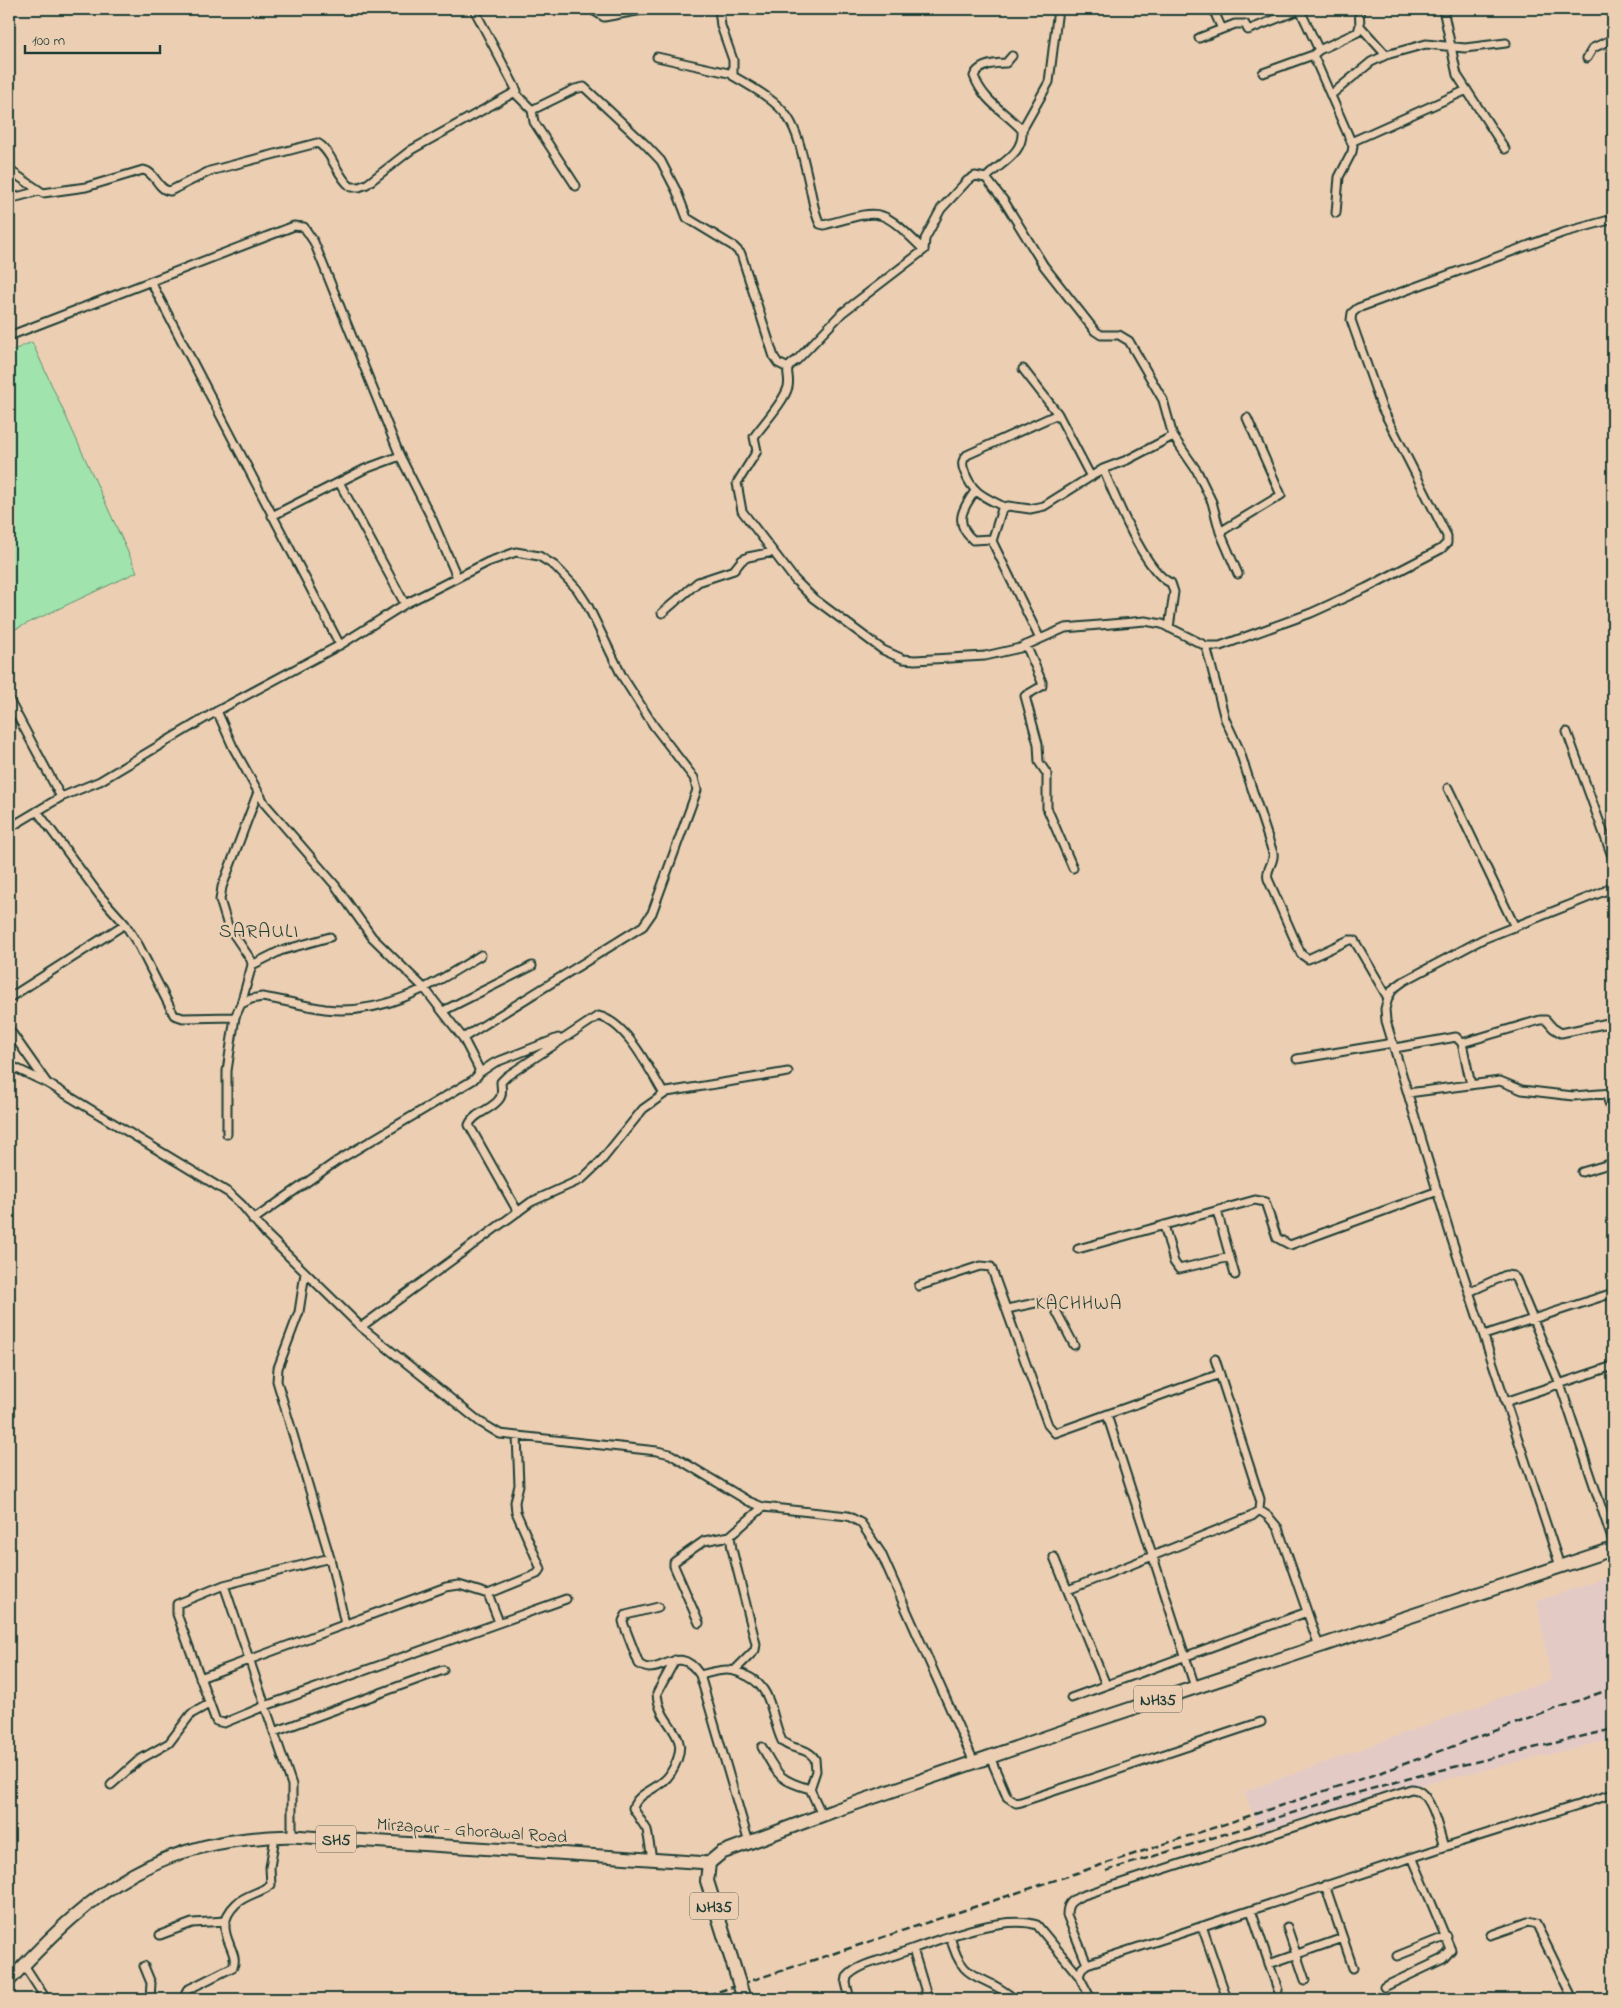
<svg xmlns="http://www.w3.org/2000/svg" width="1622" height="2008" viewBox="0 0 1622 2008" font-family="'Indie Flower',sans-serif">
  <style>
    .built { fill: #e4cac5 }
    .green { fill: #a0e3ad; stroke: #609070 }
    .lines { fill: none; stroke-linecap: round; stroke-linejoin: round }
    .minor-casing { stroke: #1f3d34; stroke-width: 11 }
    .primary-casing { stroke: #1f3d34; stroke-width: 15 }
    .trunk-casing { stroke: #1f3d34; stroke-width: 16 }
    .minor { stroke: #eccfb3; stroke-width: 7 }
    .primary { stroke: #eccfb3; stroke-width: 11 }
    .trunk { stroke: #eccfb3; stroke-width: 12 }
    .rail { stroke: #1f3d34; stroke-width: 2.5; stroke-dasharray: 8 4; stroke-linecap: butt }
    .trunk-bridge-casing { stroke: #1f3d34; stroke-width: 16; stroke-linecap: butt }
    .trunk-bridge { stroke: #eccfb3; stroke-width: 12 }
    .labels { text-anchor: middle; stroke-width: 4.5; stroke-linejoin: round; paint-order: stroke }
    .shield { fill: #eccfb3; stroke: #5c695a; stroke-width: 1 }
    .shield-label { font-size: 16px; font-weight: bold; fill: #1f3d34 }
    .street-label { font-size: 18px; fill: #1f3d34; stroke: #eccfb3 }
    .neighbourhood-label { font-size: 19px; letter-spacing: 1px; fill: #1f3d34; stroke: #eccfb3 }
    .quarter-label { font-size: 20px; letter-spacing: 1px; fill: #1f3d34; stroke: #eccfb3 }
  </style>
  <rect width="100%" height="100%" fill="#eccfb3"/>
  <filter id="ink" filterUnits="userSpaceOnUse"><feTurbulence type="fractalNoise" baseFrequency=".02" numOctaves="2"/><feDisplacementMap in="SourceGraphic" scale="10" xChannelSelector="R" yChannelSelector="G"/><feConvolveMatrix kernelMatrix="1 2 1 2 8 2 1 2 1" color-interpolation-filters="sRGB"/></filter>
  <g filter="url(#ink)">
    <!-- built -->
    <path class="built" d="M1613 1575V1739L1417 1786 1259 1831 1244 1792 1551 1679 1537 1601Z"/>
    <!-- green -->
    <path class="green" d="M32 342 137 572 9 632V352Z"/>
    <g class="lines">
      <!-- minor casing -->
      <g class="minor-casing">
        <path id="minor" d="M591 9 604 17 648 9
          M719 9 721 26 733 60V76C793 110 794 117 809 183 812 196 814 213 820 224L824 225C883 209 879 206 924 250
          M1058 9 1049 82 1022 130C1024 154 1001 162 986 178L975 176 967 181 941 209 925 239 924 250 842 313 797 360C781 370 791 373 788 387 784 402 763 424 754 437L757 451 737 483 742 511 795 580 813 598 883 650 903 659 915 660 985 656 1020 648 1065 628 1145 621 1162 624 1206 646H1220L1311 613 1366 588 1441 549 1447 543V536L1382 408 1351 320 1352 313 1358 308 1562 233 1613 219
          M1213 9 1222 29
          M1291 9 1294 12 1300 10 1319 50 1313 55 1353 146 1352 152 1339 177 1336 213
          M1443 9 1457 75 1505 149
          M1608 9 1613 16
          M1360 26 1386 55
          M1199 38 1235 24H1245L1248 30 1294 12
          M1319 50 1358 32 1360 25 1359 9
          M1012 56 1006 63C995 63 979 64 974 76 983 101 1005 112 1022 130
          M657 57 733 74
          M1587 58 1593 48 1613 39
          M1263 73 1313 55
          M515 93 532 110 575 89 584 87 645 144 661 161 677 192 687 218 733 246 741 254 774 357 778 363 788 368
          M1332 94 1371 62 1386 55 1426 44 1465 48 1506 43
          M532 110 534 122 576 186
          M1351 142 1467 90
          M9 170 43 193 86 187 143 170C156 172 157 190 170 191L210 171 317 143C331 149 337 177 351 187H359L367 184 411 150 517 91 474 9
          M986 178 1004 201 1044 266 1095 331 1101 335H1119L1129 341 1163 400 1173 436 1197 471 1212 502 1220 532 1238 574
          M9 199 39 191
          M151 282 340 645
          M9 336 294 226 304 227 314 242 400 456 432 519 457 577
          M1023 369 1058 414 1091 477
          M1103 469C1115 496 1145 573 1171 583L1174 592 1169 628
          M339 482 405 604
          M975 491C963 508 953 523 973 540L992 539
          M1004 507C985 497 973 494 965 473 962 466 961 461 967 455L1058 414
          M272 516 365 469 400 456
          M1220 532 1281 495 1247 418
          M662 613 698 582 734 570 742 560 748 557 773 552
          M1040 639 992 541 1002 509 1008 506 1030 509 1044 506 1103 469 1127 460 1173 436
          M1026 645 1042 682V686L1025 696 1038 744 1039 762 1047 774V808L1073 868
          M1206 646 1225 719 1239 749 1273 853C1275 863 1265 869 1268 879L1301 954 1308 959 1349 940H1354L1388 998
          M9 700 61 797
          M217 711 233 747 265 804 335 885 372 937 425 989 463 1038 479 1069 478 1075 473 1080 337 1161 253 1220
          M1567 732 1613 859
          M1448 788 1515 927
          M37 811 100 896 125 924 139 946 174 1015 183 1018 235 1017
          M9 828 61 797 100 781 217 711 340 645 405 604 488 562 516 552 539 556 555 566 577 589 588 606 622 676 654 726 694 778 697 790 652 913 643 926 463 1038
          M252 965 280 951 330 937
          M9 998 125 924
          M241 1004 252 965 251 960 228 926 220 900 222 887 258 792
          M443 1011 532 966
          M1613 1020V1044
          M9 1029 47 1083
          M1462 1043 1540 1020H1546L1553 1028 1561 1033 1613 1022
          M1395 1048 1456 1037 1462 1043 1471 1085
          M1297 1059 1393 1043
          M9 1065 47 1083 229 1193 242 1205 266 1234 361 1327 480 1422 500 1434 657 1451 670 1454 748 1501 763 1507 848 1516 861 1523 881 1553 974 1762
          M479 1073 494 1063 558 1038
          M1408 1093 1500 1081 1522 1090 1573 1096 1613 1093
          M1606 1094 1613 1114
          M227 1134V1071L235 1017 241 1004 251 999 262 997C283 1000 304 1006 325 1009 385 1016 432 985 481 955
          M1582 1172 1613 1163
          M1217 1211 1235 1275
          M518 1212 469 1125C474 1112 493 1110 500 1098 503 1093 501 1087 501 1082L507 1076 598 1016C627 1022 650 1071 664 1094
          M1164 1225 1174 1262 1179 1269 1230 1257
          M1078 1249 1255 1200 1265 1202 1277 1238 1290 1245 1438 1191
          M305 1273 299 1312 278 1368 277 1381 330 1558 345 1624
          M919 1286 980 1266 991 1267 1048 1425 1055 1433 1220 1374
          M1469 1292 1506 1275 1513 1276 1516 1279 1560 1384 1613 1542
          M1007 1309 1040 1302 1053 1305 1074 1345
          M361 1327 531 1202 582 1179 601 1161 643 1109 667 1092 788 1072
          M1484 1335 1613 1293
          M1505 1402 1613 1366
          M1107 1415 1195 1687
          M1259 1510 1268 1516 1278 1528 1319 1646
          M1054 1557 1106 1685
          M330 1558 224 1585 177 1604V1614L216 1721 224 1723 265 1706 566 1599
          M1560 1566 1451 1237 1386 1021 1385 1009 1388 998 1393 989 1404 981 1483 939 1605 891 1613 885
          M224 1585 292 1785V1836
          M1068 1590 1252 1516 1259 1510 1260 1499 1215 1359
          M488 1594 537 1574 541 1569 516 1512 515 1502 519 1485 517 1436
          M658 1607 626 1615 623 1621 624 1625 639 1664C660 1680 677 1640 700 1675L749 1843
          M699 1623 674 1566V1562L704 1541 730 1536
          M735 1670 755 1650 756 1644 732 1549 730 1536 763 1507
          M700 1675C721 1670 729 1666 749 1677 773 1689 771 1718 782 1741 792 1751 806 1746 815 1759L816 1771 810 1789 822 1815
          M200 1678 446 1587 459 1585 488 1594 499 1622
          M1071 1698 1307 1612
          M274 1732 443 1670
          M762 1747C778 1775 778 1780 810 1789
          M990 1757 1007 1797 1016 1803 1021 1802 1261 1722
          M111 1785 139 1760 169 1743 191 1714 209 1704
          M652 1859 647 1830 633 1808C638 1791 661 1789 670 1774 697 1732 659 1730 657 1693L675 1660
          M1325 1885 1353 1968
          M1251 1910 1278 1990
          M1202 1926 1227 1999
          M1287 1927 1305 1980
          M160 1935 192 1923 226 1921
          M1491 1935 1528 1922 1536 1924 1573 1999
          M950 1936C963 1987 981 1970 1014 1999
          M913 1949 928 1999
          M1397 1956 1447 1936
          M1087 1964 1067 1915C1067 1904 1071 1901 1081 1896L1411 1789C1431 1788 1438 1830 1444 1847
          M1269 1964 1343 1938
          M24 1965 46 1999
          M144 1966 151 1983 150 1999
          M1384 1987 1443 1959 1451 1950 1413 1859
          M184 1999 187 1990 233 1967C241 1950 209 1930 236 1904 245 1895 260 1893 271 1885L270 1867 275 1837
          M850 1999 846 1983 847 1977C858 1964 880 1961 895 1955 930 1943 1002 1913 1037 1925L1079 1976
          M1091 1999 1079 1976 1082 1968 1087 1964 1444 1847 1613 1794"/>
      </g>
      <!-- primary casing -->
      <g class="primary-casing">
        <path id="primary" d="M9 1981C97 1886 158 1839 292 1836L709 1863"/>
      </g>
      <!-- trunk casing -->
      <g class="trunk-casing">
        <path id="trunk" d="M728 1948 707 1881 709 1863 721 1853 836 1810 1082 1725 1613 1549"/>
      </g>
      <!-- minor -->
      <use href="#minor" class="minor"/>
      <!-- primary -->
      <use href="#primary" class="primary"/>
      <!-- trunk -->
      <use href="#trunk" class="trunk"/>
      <!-- rail -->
      <path class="rail" d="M1106 1871 1353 1794 1425 1774 1613 1729
        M696 1999 1385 1771 1613 1688"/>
      <!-- trunk-bridge casing -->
      <g class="trunk-bridge-casing">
        <path id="trunk-bridge" d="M728 1948 744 1999"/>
      </g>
      <!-- trunk-bridge -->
      <use href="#trunk-bridge" class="trunk-bridge"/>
    </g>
  </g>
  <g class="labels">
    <!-- shield labels -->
    <g class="shield">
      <rect x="1134" y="1685.5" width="48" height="27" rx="4"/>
      <rect x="316" y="1825.5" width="40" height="27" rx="4"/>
      <rect x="690" y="1892.5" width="48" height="27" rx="4"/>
    </g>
    <g class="shield-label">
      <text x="1158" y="1705">NH35</text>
      <text x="336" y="1845">SH5</text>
      <text x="714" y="1912">NH35</text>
    </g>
    <!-- street labels -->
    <g class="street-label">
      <text transform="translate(472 1830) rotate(4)" y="6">Mirzapur - Ghorawal Road</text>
    </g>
    <!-- neighbourhood labels -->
    <g class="neighbourhood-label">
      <text x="1079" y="1309">KACHHWA</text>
    </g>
    <!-- quarter labels -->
    <g class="quarter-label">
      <text x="259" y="937">SARAULI</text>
    </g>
  </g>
  <!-- margin -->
  <rect width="1622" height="2008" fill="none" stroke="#eccfb3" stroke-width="30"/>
  <rect x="15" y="15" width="1592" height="1978" fill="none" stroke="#1f3d34" stroke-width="2" filter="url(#ink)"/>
  <!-- scale -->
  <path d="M25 45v8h135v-8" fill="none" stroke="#1f3d34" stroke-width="2.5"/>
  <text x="32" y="45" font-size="15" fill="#1f3d34" stroke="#eccfb3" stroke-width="4" paint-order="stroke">100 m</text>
</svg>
